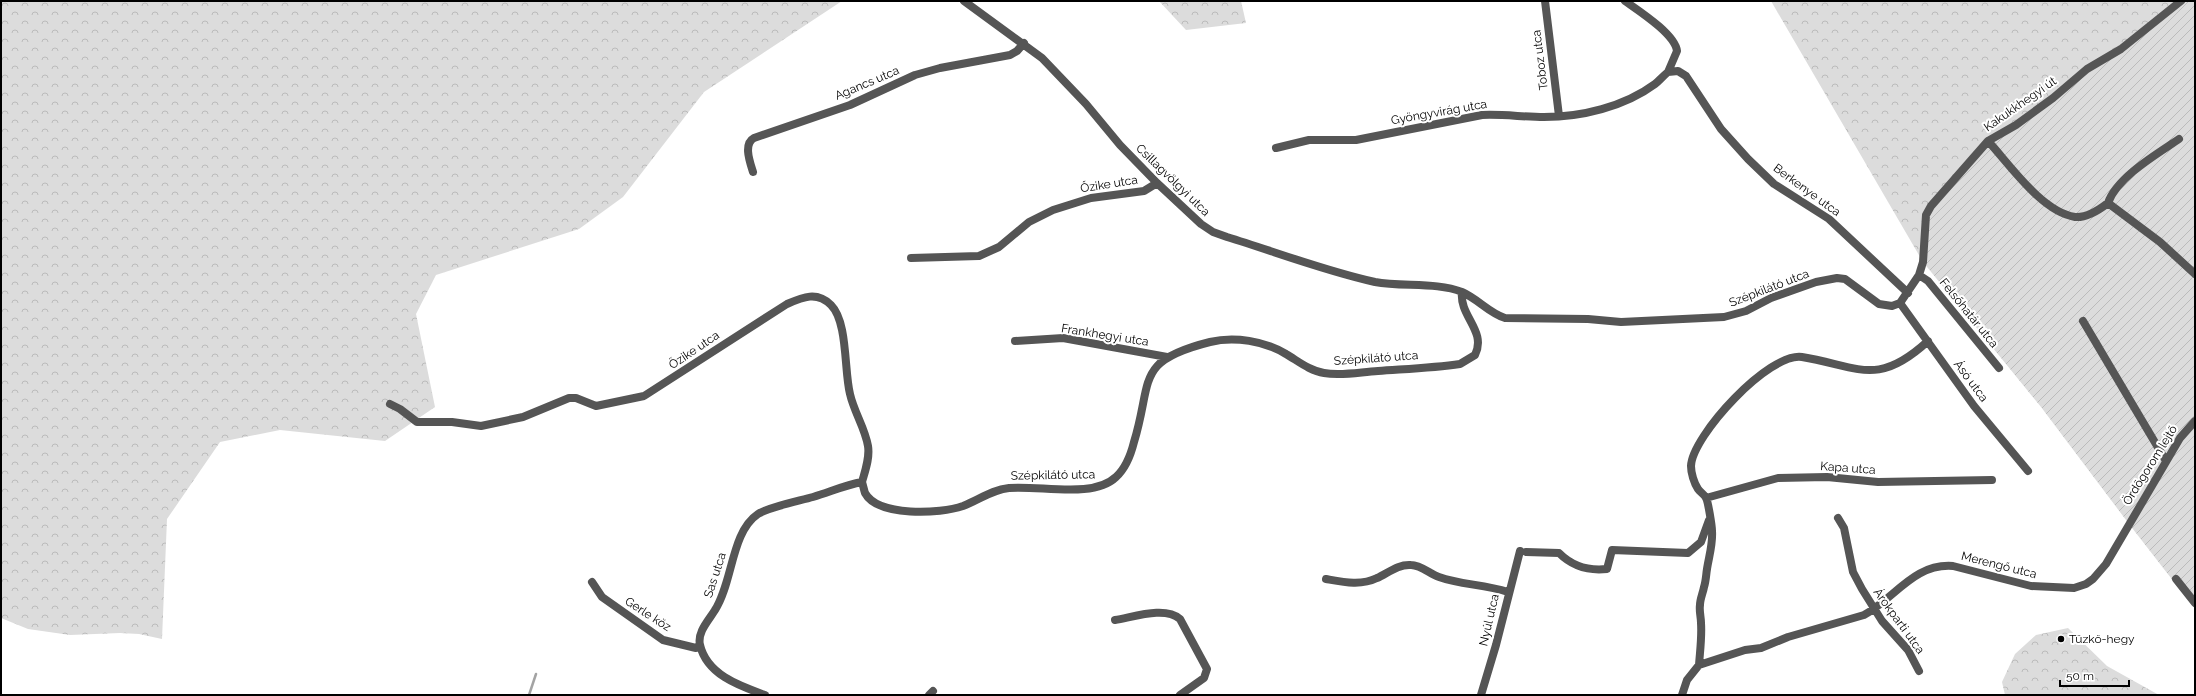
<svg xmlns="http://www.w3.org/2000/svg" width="2196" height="696" viewBox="0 0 2196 696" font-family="Raleway,sans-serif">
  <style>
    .forest { fill: url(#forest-crowns) }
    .garden { fill: url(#garden-furrows) }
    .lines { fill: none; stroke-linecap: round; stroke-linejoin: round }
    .stream { stroke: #a3a3a3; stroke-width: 2.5 }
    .minor { stroke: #555; stroke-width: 8 }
    .poi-dot { fill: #000; stroke: #fff; stroke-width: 1.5 }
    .labels { text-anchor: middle; stroke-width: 4; stroke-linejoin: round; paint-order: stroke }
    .street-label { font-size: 12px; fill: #000; stroke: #fff }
    .poi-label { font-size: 12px; fill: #000; stroke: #fff; text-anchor: start }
  </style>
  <defs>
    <pattern id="forest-crowns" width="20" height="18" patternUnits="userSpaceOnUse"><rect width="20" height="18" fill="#dcdcdc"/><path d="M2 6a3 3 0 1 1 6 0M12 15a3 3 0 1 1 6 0" fill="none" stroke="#bbb"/></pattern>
    <pattern id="garden-furrows" width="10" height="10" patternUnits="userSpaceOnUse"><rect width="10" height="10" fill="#dcdcdc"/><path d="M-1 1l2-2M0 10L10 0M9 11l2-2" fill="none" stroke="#bbb"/></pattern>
  </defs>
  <rect width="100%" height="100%" fill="#fff"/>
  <!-- forest -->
  <path class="forest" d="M1 1H842L704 92 623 197 579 229 436 275 416 314 435 407 385 441 280 430 220 442 167 519 162 639 139 634 120 633 70 635 28 629 1 618Z
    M1159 1H1241L1246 23 1186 30Z
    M1771 1H2181L1923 262Z
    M2068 628 2107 666 2159 695H2005L2002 682 2015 654 2036 635Z"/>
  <!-- garden -->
  <path class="garden" d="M2181 1H2195V609L2129 524 2041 407 1923 262 1926 215 1973 156Z"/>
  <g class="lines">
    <!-- stream -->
    <path class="stream" d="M529 695 536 674"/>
    <!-- minor -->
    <path class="minor" d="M964 1 1042 58 1086 104 1120 145 1157 183 1201 224 1213 232 1227 237C1276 252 1325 271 1375 282 1403 287 1437 282 1462 292
      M1545 1 1559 116
      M1625 1C1639 11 1675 34 1677 51L1668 72 1678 71 1686 76 1721 129 1748 159 1774 184 1829 219 1908 293
      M1988 141C2010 165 2042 212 2075 217 2087 218 2099 210 2108 203L2160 242 2195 274
      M1276 148 1309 140H1356L1482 115C1503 114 1523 117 1544 117 1581 117 1624 107 1655 84 1659 81 1663 76 1668 72
      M753 172C750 162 743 144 754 138L850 105 915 75 940 68 1010 55 1017 51 1024 43
      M2108 203C2117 177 2157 154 2179 139
      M911 258 979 256 999 247 1029 222 1053 210 1091 198 1144 191 1157 183
      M1919 275 1928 281 1999 368
      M1900 303 1974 406 2028 471
      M2083 321 2166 461
      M1015 341 1063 338 1167 357
      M390 404 400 409 417 422H452L481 426 523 417 569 398H576L596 406 644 396 787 304C803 297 817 291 831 305 848 322 844 371 850 394 854 412 865 428 868 446 870 458 865 471 862 482
      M862 482C863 485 864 490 865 493 878 517 940 514 963 506 979 500 991 490 1009 488 1040 485 1093 499 1116 477 1126 468 1131 454 1134 442 1153 380 1134 361 1210 342 1234 336 1265 341 1286 354 1298 361 1310 371 1324 373 1342 376 1360 372 1378 371 1405 369 1433 368 1460 364L1475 355C1487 331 1459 316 1462 292 1478 299 1489 313 1505 318L1588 319 1621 322 1724 317 1746 311 1771 298 1816 282 1837 278 1845 279 1879 304 1892 306 1900 303 1919 275 1923 262 1926 215 1931 206 1988 141 2016 125 2053 98 2087 69 2121 49 2181 1
      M1706 498 1778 478 1827 477 1878 482 1992 480
      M1838 518 1844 528 1853 572 1862 589 1882 621 1908 650 1919 671
      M1526 552 1559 553C1572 566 1589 571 1607 569L1612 550 1688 553 1701 542 1709 520
      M1326 579C1343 582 1361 586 1377 578 1388 573 1398 564 1411 565 1421 565 1430 574 1439 577 1461 585 1484 584 1508 592
      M2176 579 2195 603
      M592 582 602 597 663 640 696 648 700 645
      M1115 620C1134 617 1165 606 1180 619L1207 669 1204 678 1180 695
      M1699 665C1700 651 1702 637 1701 623 1701 617 1699 611 1700 605 1700 599 1703 593 1704 587 1706 581 1706 575 1707 569 1709 556 1713 544 1712 531 1712 526 1708 501 1706 498 1705 495 1700 492 1698 489 1694 483 1691 473 1691 466 1692 436 1769 352 1802 357 1858 366 1877 388 1928 341
      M765 695C740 686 707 675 700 645 697 632 709 620 715 610 733 582 731 532 758 514 769 507 799 501 813 497 830 492 845 485 862 482
      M929 695 933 691
      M1481 695 1496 645 1520 551
      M1682 695 1687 680 1699 665 1745 650 1761 648 1788 637 1864 615C1895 598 1914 563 1953 566L2031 586 2074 588 2086 584 2093 579 2106 564 2180 438 2195 421"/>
  </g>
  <!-- markers -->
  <circle class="poi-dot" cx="2061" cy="639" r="4"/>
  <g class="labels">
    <!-- street labels -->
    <g class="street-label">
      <text transform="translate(1540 60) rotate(-97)" y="4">Toboz utca</text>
      <text transform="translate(867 83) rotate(-23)" y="4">Agancs utca</text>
      <text transform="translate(2020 104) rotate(-35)" y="4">Kakukkhegyi út</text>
      <text transform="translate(1439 112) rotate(-10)" y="4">Gyöngyvirág utca</text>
      <text transform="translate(1173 180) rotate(44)" y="4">Csillagvölgyi utca</text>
      <text transform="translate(1109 184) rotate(-9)" y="4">Őzike utca</text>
      <text transform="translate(1807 190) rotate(36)" y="4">Berkenye utca</text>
      <text transform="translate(1769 288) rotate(-21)" y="4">Szépkilátó utca</text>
      <text transform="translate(1969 313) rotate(51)" y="4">Felsőhatár utca</text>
      <text transform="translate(1105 335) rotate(9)" y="4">Frankhegyi utca</text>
      <text transform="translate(694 350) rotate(-34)" y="4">Őzike utca</text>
      <text transform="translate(1376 358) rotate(-4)" y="4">Szépkilátó utca</text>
      <text transform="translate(1971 381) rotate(53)" y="4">Ásó utca</text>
      <text transform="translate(2150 465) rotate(-58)" y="4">Ördögorom lejtő</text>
      <text transform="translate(1848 468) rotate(4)" y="4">Kapa utca</text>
      <text transform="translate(1053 475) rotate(-1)" y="4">Szépkilátó utca</text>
      <text transform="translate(1999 565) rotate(14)" y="4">Merengő utca</text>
      <text transform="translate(715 575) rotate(-72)" y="4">Sas utca</text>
      <text transform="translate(648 614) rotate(33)" y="4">Gerle köz</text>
      <text transform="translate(1489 620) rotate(-77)" y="4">Nyúl utca</text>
      <text transform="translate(1899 621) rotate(54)" y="4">Árokparti utca</text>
    </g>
    <!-- poi labels -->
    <g class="poi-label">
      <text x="2069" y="643">Tűzkő-hegy</text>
    </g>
  </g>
  <!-- border -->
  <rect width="2196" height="696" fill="none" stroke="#000000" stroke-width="4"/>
  <!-- scale -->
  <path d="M2060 680v6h69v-6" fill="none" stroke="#000000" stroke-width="2"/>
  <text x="2066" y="680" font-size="12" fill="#000000" stroke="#ffffff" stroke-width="3" paint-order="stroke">50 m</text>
</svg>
